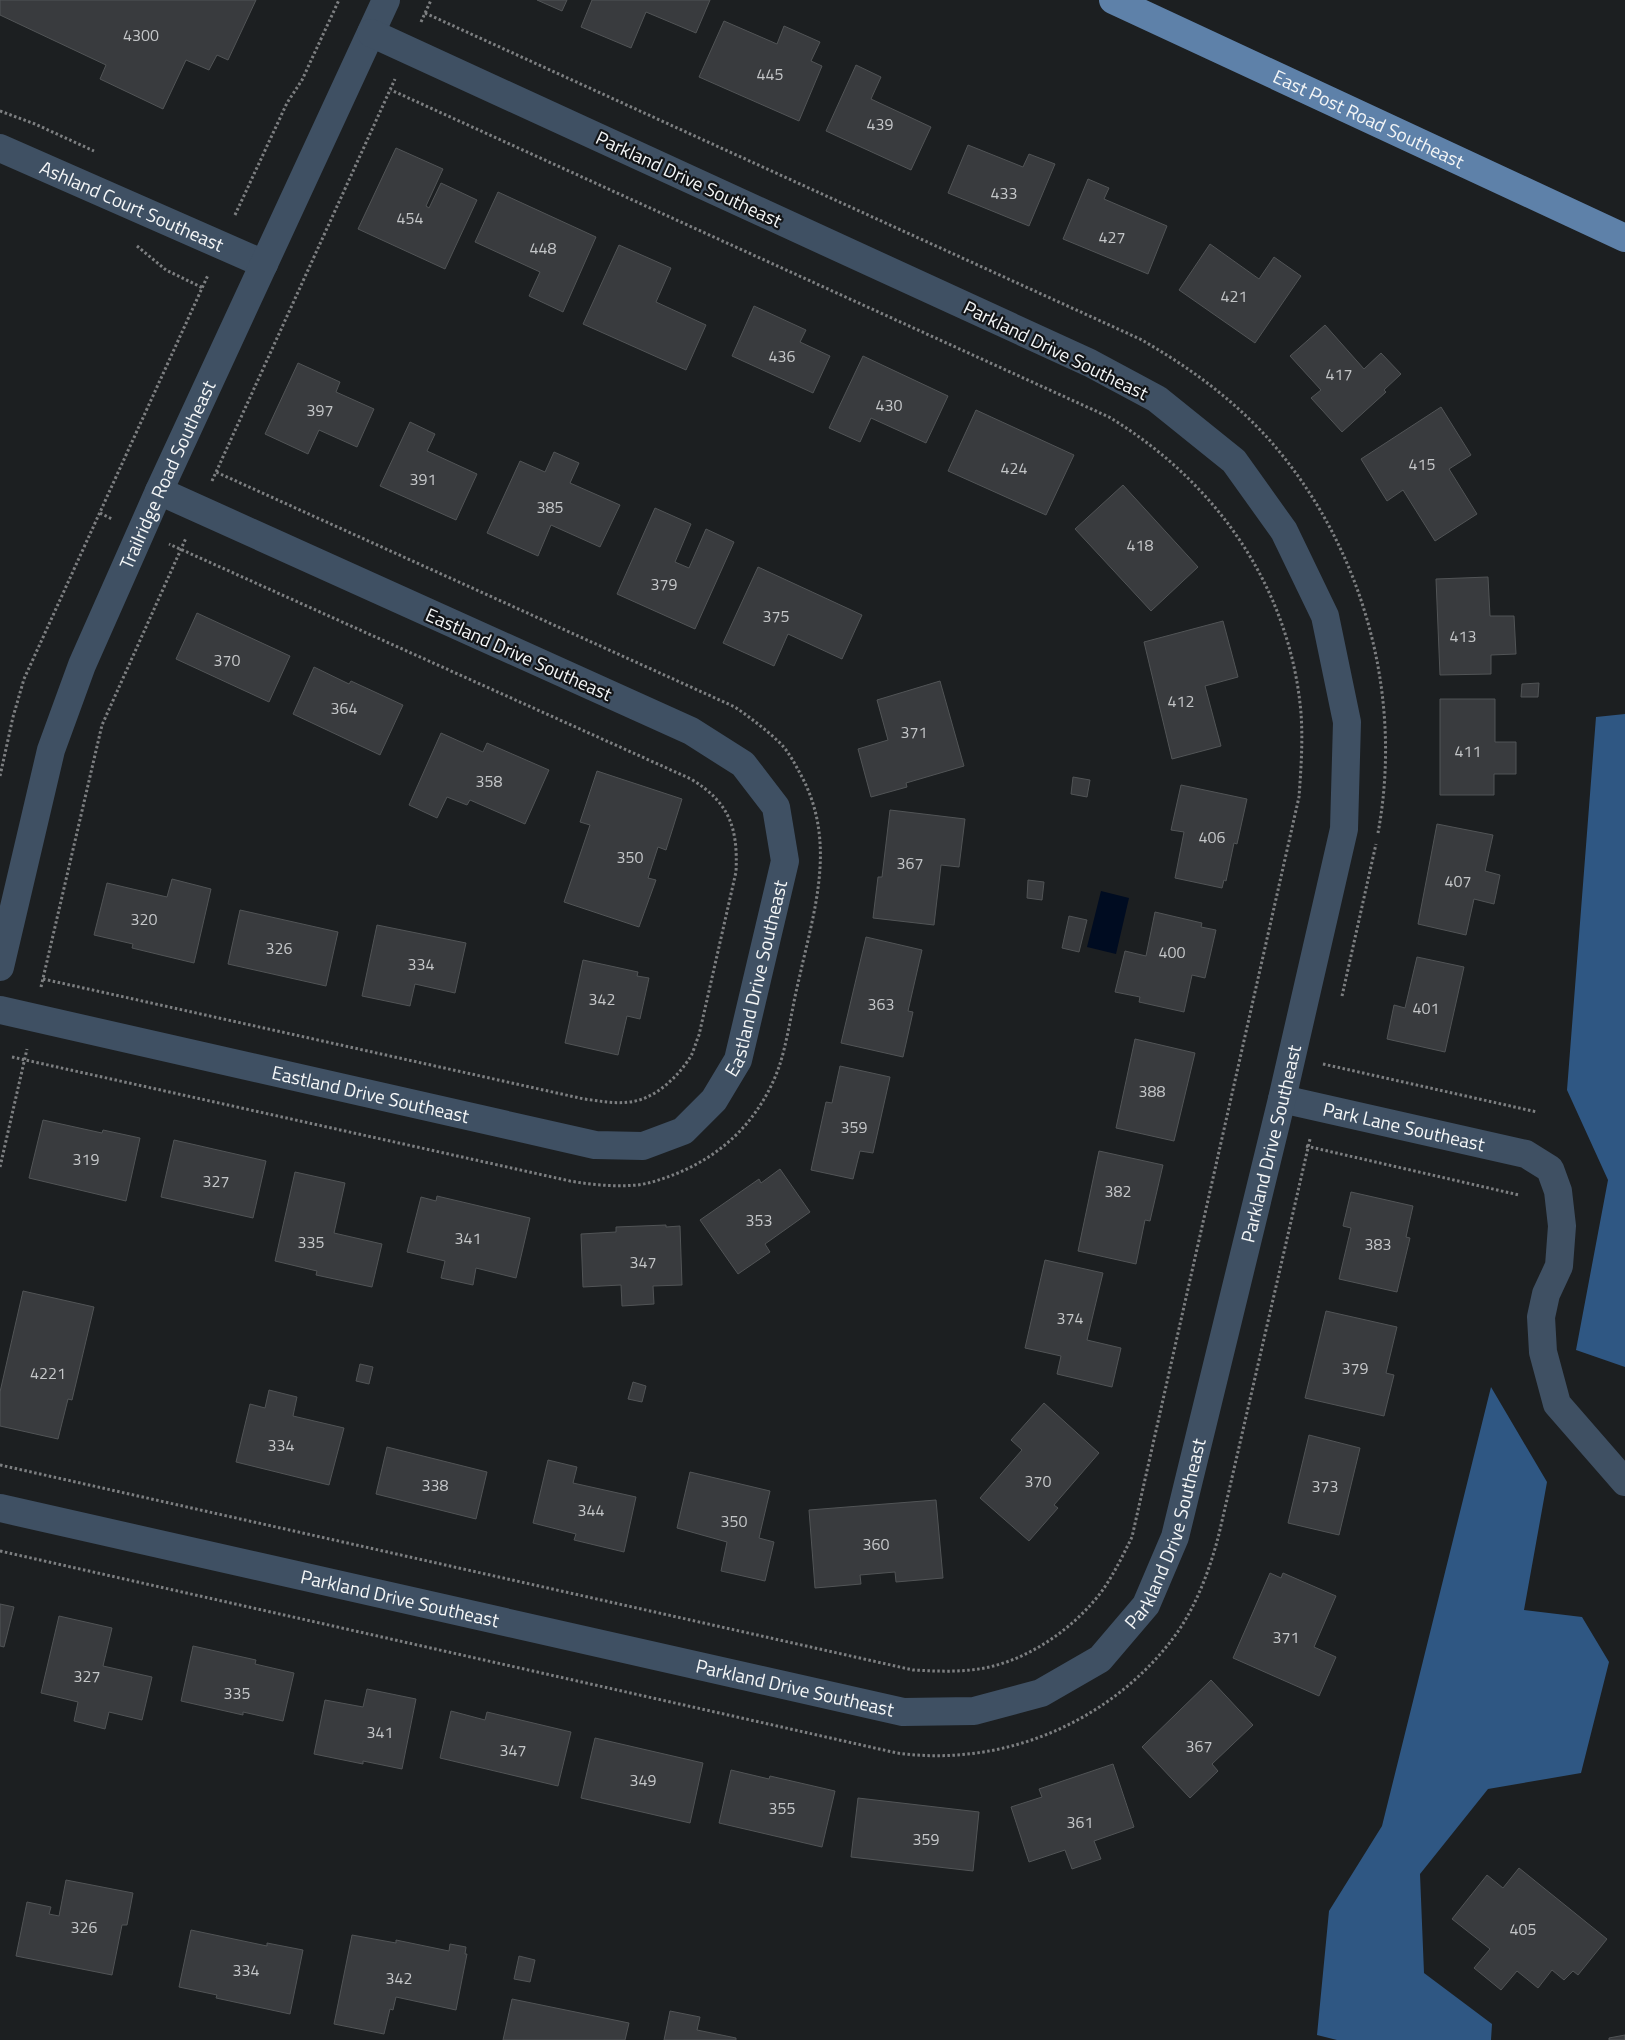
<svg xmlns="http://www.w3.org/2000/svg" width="1625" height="2040" viewBox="0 0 1625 2040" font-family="'Titillium Web',sans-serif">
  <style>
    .forest { fill: #2f5783 }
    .water { fill: #000c21 }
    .building { fill: #393b3e; stroke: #515456 }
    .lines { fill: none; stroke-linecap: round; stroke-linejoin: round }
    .path { stroke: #7d7f81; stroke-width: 3; stroke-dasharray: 2.5 2.5; stroke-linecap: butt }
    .minor { stroke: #3f5063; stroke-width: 28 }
    .major { stroke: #5e81a9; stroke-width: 28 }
    .labels { text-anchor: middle; stroke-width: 4.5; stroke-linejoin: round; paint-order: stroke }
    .number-label { font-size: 16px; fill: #c4c6c8 }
    .street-label { font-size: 19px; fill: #f3f5f6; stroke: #131518 }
  </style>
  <rect width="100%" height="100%" fill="#1c1f21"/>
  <!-- forest -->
  <path class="forest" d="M1625 714V1367L1576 1350 1608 1180 1567 1090 1596 717Z
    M1491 1387 1547 1482 1524 1610 1582 1617 1609 1662 1581 1773 1488 1789 1420 1874 1424 1973 1492 2024 1491 2040H1337L1317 2035 1329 1911 1382 1826Z"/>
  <!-- water -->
  <path class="water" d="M1101 891 1129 898 1116 954 1087 947Z"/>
  <!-- building -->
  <path class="building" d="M0 0H256L228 60 217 55 209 70 186 60 163 109 100 79 106 65 0 15Z
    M537 0H567L562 11Z
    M592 0H710L696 33 646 12 631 48 581 27Z
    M724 21 777 44 784 26 820 42 811 61 822 66 799 121 699 77Z
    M856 65 881 77 871 99 931 127 911 170 826 131Z
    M968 145 1023 167 1029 154 1055 164 1029 226 948 193Z
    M396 148 443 169 426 206 429 208 441 183 477 200 445 269 358 229Z
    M1088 179 1109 188 1104 199 1167 226 1148 274 1063 239Z
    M498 192 596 237 563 312 529 296 540 272 475 242Z
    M1210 244 1259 279 1274 257 1301 276 1255 343 1179 290Z
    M619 245 671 268 656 302 706 325 686 370 583 324Z
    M754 306 806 330 800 342 830 356 813 393 732 356Z
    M1325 325 1364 369 1381 353 1401 374 1384 390 1386 392 1342 432 1311 398 1321 390 1290 356Z
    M863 356 948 396 926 443 871 418 860 442 829 428Z
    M298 363 340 382 336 392 374 409 357 447 319 430 308 454 265 434Z
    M1441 407 1471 455 1449 469 1477 514 1435 541 1403 490 1387 501 1361 459Z
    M976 410 1074 455 1046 515 948 471Z
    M410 422 435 434 427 451 477 474 456 520 380 486Z
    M554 452 579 463 570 483 620 505 600 547 551 525 538 556 487 533 520 461 545 472Z
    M1123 485 1198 567 1151 611 1075 529Z
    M655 508 691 524 675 562 689 568 706 529 734 542 695 629 617 594Z
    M758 567 862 615 842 659 788 634 774 666 723 643Z
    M1488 577 1490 616H1514L1516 654 1491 655V674L1440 675 1436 579Z
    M197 613 290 656 269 702 176 659Z
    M1223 621 1238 677 1205 686 1221 746 1172 759 1144 642Z
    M314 667 349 684 351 681 403 705 380 755 293 714Z
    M940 681 964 766 906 783 907 787 871 797 858 749 888 740 877 700Z
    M1539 683 1538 697H1521L1522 684Z
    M1440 699H1495V742H1516V774H1494V795H1440Z
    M441 733 483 752 487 743 549 770 525 824 470 800 467 805 447 797 437 818 409 805Z
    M597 771 682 799 666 850 658 847 648 878 656 880 639 927 564 902 590 825 580 822Z
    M1073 777 1090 780 1087 797 1071 794Z
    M1181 785 1247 799 1237 844 1234 843 1226 881 1224 880 1222 888 1175 878 1184 832 1171 830Z
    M890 810 965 819 959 867 941 865 934 925 873 918 878 877H882Z
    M1437 824 1493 835 1485 871 1500 875 1494 904 1474 899 1466 935 1418 924Z
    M172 879 211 889 194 963 132 948 133 944 94 935 107 883 167 897Z
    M1028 880 1044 882 1042 900 1027 898Z
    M240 910 338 932 326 986 228 964Z
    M1155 912 1202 923 1201 927 1216 930 1205 978 1192 975 1184 1012 1139 1002 1140 997 1115 992 1125 951 1146 956Z
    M1069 916 1087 920 1079 952 1062 948Z
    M377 925 466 943 455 993 415 984 410 1006 362 996Z
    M866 937 922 950 908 1011 913 1012 903 1057 841 1043Z
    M1417 957 1464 967 1445 1052 1387 1039 1394 1005 1405 1008Z
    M583 960 638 972 637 976 649 978 640 1019 627 1016 618 1055 565 1043Z
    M1135 1039 1195 1053 1174 1141 1116 1128Z
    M840 1066 890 1077 873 1153 860 1151 853 1179 811 1170 826 1102 832 1103Z
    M43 1120 102 1133 103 1130 140 1138 126 1201 29 1178Z
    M174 1140 266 1161 253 1218 161 1197Z
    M1099 1151 1163 1165 1150 1221 1145 1220 1136 1264 1078 1251Z
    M780 1169 810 1212 765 1244 770 1252 738 1274 700 1220 759 1179 761 1183Z
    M295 1172 345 1183 334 1233 382 1244 372 1287 316 1275 317 1271 275 1261Z
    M1351 1192 1413 1206 1406 1237 1410 1238 1397 1292 1339 1279 1351 1228 1343 1226Z
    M437 1196 530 1218 516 1278 476 1268 473 1285 441 1278 445 1261 407 1252 421 1197 436 1201Z
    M666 1225V1227L680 1226 682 1285 653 1286 654 1304 622 1306 621 1285 583 1287 581 1234 616 1232V1227Z
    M1045 1260 1103 1273 1087 1340 1121 1348 1112 1387 1057 1374 1061 1356 1025 1348Z
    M23 1291 94 1307 72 1400 68 1399 58 1439 0 1426V1392Z
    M1326 1311 1397 1327 1386 1373 1394 1375 1384 1416 1305 1398Z
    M360 1364 373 1367 369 1384 356 1381Z
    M633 1382 646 1386 642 1402 628 1399Z
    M269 1390 297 1397 293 1416 344 1428 329 1485 236 1462 250 1404 265 1408Z
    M1044 1403 1099 1453 1054 1505 1058 1508 1029 1541 980 1498 1022 1450 1011 1440Z
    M1309 1435 1360 1448 1339 1535 1288 1523Z
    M387 1447 487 1472 476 1519 376 1494Z
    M548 1460 577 1467 573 1483 636 1497 624 1552 574 1540 576 1534 533 1523Z
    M690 1472 770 1491 759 1538 774 1542 765 1581 721 1571 727 1542 677 1528Z
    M936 1500 943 1578 896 1582 895 1572 860 1575 861 1584 815 1588 809 1510Z
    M1270 1573 1281 1578 1283 1573 1336 1596 1314 1647 1336 1657 1319 1696 1233 1658Z
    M0 1604 14 1607 4 1647 0 1646Z
    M59 1616 112 1628 103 1666 152 1677 142 1720 109 1712 105 1729 74 1721 78 1702 41 1693Z
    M193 1646 256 1660 255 1664 294 1673 283 1721 243 1712V1715L181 1701Z
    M1211 1680 1253 1725 1212 1764 1218 1771 1190 1798 1142 1747Z
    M367 1689 416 1699 402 1769 363 1761V1764L314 1754 325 1700 363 1707Z
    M451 1711 485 1720 487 1712 571 1732 558 1786 440 1758Z
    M595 1738 703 1763 690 1823 581 1798Z
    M1113 1764 1134 1827 1094 1841 1101 1859 1072 1869 1065 1850 1029 1862 1011 1807 1042 1797 1039 1789Z
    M731 1770 769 1779 770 1776 835 1791 822 1847 719 1823Z
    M858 1798 979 1812 973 1871 851 1857Z
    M1519 1868 1607 1939 1578 1975 1573 1971 1564 1980 1552 1970 1538 1988 1517 1971 1501 1990 1474 1968 1490 1949 1452 1919 1487 1875 1503 1888Z
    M66 1880 133 1893 127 1925H122L112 1975 16 1956 27 1902 51 1907 49 1914 59 1916Z
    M191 1930 267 1946V1943L303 1950 290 2014 216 1998 217 1995 179 1987Z
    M352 1935 396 1943V1940L449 1951 450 1944 466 1947 465 1954H467L456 2010 396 1997 393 2010 390 2009 384 2034 334 2024Z
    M519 1956 535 1960 530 1982 514 1979Z
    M512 1999 629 2023 625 2040H503Z
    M670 2011 700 2017 697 2030 736 2038V2040H664Z
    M1625 2035V2040H1609V2038Z"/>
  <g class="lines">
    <!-- path -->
    <path class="path" d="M425 13 1140 339C1191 368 1240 404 1278 450 1365 555 1403 698 1378 833
      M421 22 431 0
      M0 111 35 124 94 151
      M235 215 287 103 302 80 339 0
      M137 246 166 270 203 288
      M212 481 395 79
      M100 513 112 519
      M0 776 13 717 24 679 208 275
      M43 979 584 1099C600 1101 615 1104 630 1102 655 1099 678 1077 691 1056 694 1050 696 1042 699 1035L736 872C738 828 730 803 691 779L169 544
      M41 987 102 725 186 538
      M1342 996 1376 844
      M12 1057 570 1181C593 1185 615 1187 638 1185 652 1183 665 1178 678 1173 726 1153 761 1117 779 1067 788 1040 792 1007 799 979 814 911 837 844 802 777 796 766 790 754 782 745 768 731 752 719 735 707L216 472
      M1323 1064 1537 1112
      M1306 1146 1519 1195
      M0 1167 27 1049
      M0 1465 913 1670C933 1671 952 1672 971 1670 1022 1665 1072 1631 1102 1591 1114 1574 1123 1555 1132 1537L1299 797C1301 769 1303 741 1301 713 1290 587 1216 482 1109 417L391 90
      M0 1551 897 1753C999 1767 1102 1726 1167 1646 1193 1615 1209 1573 1219 1534L1310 1139"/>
    <!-- minor -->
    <g class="minor">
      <path id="s1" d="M0 148 264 264"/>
      <path id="s2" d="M0 967 51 750 82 665 159 491 386 0"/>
      <path id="s3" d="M0 1010 595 1145 643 1146 683 1131 714 1100 738 1060 785 861 776 807 743 764 691 731 159 491"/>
      <path id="s4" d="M1282 1099 1526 1154 1550 1169 1558 1191 1562 1226 1559 1266 1546 1294 1541 1317 1543 1352 1557 1404 1625 1482"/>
      <path id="s5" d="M0 1508 903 1712 974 1711 1041 1693 1100 1659 1146 1605 1175 1537 1282 1099 1344 829 1347 722 1325 616 1284 531 1234 461 1157 399 1090 363 371 33"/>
    </g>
    <!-- major -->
    <path class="major" id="s6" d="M1113 0 1625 238"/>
  </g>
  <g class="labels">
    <!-- number labels -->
    <g class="number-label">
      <text x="141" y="41">4300</text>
      <text x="770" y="80">445</text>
      <text x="880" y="130">439</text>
      <text x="1004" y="199">433</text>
      <text x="410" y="224">454</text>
      <text x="1112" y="243">427</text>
      <text x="543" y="254">448</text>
      <text x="1234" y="302">421</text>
      <text x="782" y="362">436</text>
      <text x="1339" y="380">417</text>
      <text x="889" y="411">430</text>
      <text x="320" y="416">397</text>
      <text x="1422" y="470">415</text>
      <text x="1014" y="474">424</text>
      <text x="423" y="485">391</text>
      <text x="550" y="513">385</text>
      <text x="1140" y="551">418</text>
      <text x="664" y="590">379</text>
      <text x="776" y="622">375</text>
      <text x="1463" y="642">413</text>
      <text x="227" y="666">370</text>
      <text x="1181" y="707">412</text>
      <text x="344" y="714">364</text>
      <text x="914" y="738">371</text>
      <text x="1468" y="757">411</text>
      <text x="489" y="787">358</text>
      <text x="1212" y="843">406</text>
      <text x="630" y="863">350</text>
      <text x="910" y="869">367</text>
      <text x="1458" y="887">407</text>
      <text x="144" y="925">320</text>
      <text x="279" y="954">326</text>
      <text x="1172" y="958">400</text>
      <text x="421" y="970">334</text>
      <text x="602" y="1005">342</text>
      <text x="881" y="1010">363</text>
      <text x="1426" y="1014">401</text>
      <text x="1152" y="1097">388</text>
      <text x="854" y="1133">359</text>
      <text x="86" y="1165">319</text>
      <text x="216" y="1187">327</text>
      <text x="1118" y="1197">382</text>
      <text x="759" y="1226">353</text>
      <text x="468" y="1244">341</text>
      <text x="311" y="1248">335</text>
      <text x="1378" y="1250">383</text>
      <text x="643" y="1268">347</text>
      <text x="1070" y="1324">374</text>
      <text x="1355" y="1374">379</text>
      <text x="48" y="1379">4221</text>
      <text x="281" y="1451">334</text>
      <text x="1038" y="1487">370</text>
      <text x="435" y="1491">338</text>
      <text x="1325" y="1492">373</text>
      <text x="591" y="1516">344</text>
      <text x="734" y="1527">350</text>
      <text x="876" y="1550">360</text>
      <text x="1286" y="1643">371</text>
      <text x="87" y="1682">327</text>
      <text x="237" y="1699">335</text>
      <text x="380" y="1738">341</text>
      <text x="1199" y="1752">367</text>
      <text x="513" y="1756">347</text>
      <text x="643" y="1786">349</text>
      <text x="782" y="1814">355</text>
      <text x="1080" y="1828">361</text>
      <text x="926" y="1845">359</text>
      <text x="84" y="1933">326</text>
      <text x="1523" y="1935">405</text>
      <text x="246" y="1976">334</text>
      <text x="399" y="1984">342</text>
    </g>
    <!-- street labels -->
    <g class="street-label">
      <text dy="7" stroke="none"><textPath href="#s6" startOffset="282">East Post Road Southeast</textPath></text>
      <text transform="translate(689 179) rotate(25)" y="7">Parkland Drive Southeast</text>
      <text dy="7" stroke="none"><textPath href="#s1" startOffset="144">Ashland Court Southeast</textPath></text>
      <text transform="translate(1056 350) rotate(26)" y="7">Parkland Drive Southeast</text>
      <text dy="7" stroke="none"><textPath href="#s2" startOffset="522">Trailridge Road Southeast</textPath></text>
      <text transform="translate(519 654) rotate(24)" y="7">Eastland Drive Southeast</text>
      <text dy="7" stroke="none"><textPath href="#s3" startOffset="875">Eastland Drive Southeast</textPath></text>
      <text dy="7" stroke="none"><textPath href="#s3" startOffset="380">Eastland Drive Southeast</textPath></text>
      <text dy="7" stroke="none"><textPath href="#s4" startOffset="125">Park Lane Southeast</textPath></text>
      <text dy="7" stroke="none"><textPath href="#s5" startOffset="1684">Parkland Drive Southeast</textPath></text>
      <text dy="7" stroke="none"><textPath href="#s5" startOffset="1279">Parkland Drive Southeast</textPath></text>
      <text dy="7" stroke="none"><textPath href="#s5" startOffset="410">Parkland Drive Southeast</textPath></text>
      <text dy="7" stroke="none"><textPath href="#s5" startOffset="815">Parkland Drive Southeast</textPath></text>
    </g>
  </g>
</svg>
